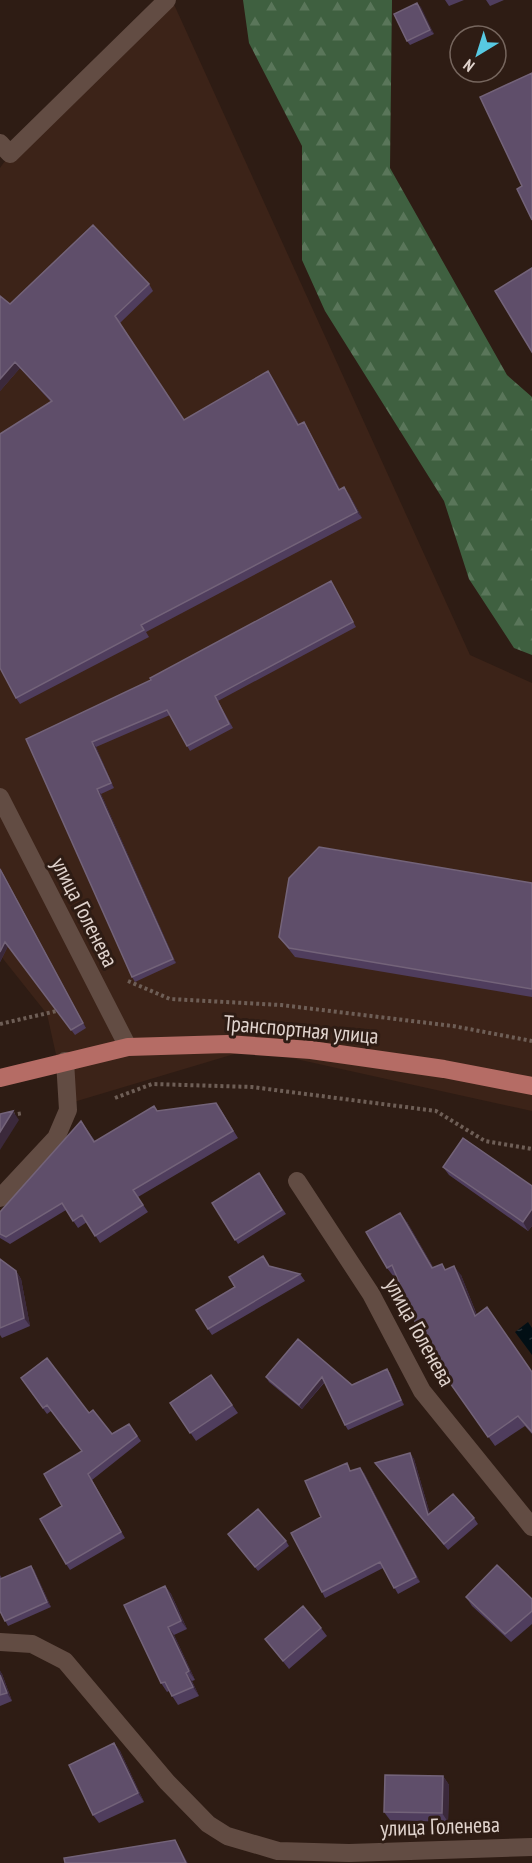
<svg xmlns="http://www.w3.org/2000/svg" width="532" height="1863" viewBox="0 0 532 1863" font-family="'PT Sans Narrow',sans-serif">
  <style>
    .built { fill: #3c2318 }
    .forest { fill: url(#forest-firs) }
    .water { fill: url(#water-ripples) }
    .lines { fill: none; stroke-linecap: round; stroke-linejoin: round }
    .path { stroke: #6e5e56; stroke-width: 4; stroke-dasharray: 3 3; stroke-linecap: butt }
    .minor { stroke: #624c43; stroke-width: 18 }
    .major { stroke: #b56c65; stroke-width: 18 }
    .wall { fill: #4f3d5d }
    .shaded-wall { fill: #3b293b }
    .building { fill: #5f4e6a; stroke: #736379; stroke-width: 1.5 }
    .labels { text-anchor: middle; stroke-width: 6; stroke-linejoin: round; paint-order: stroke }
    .street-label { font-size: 22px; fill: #e1d4ce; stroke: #2e1c14 }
  </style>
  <defs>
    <pattern id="forest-firs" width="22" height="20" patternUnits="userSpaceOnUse" patternTransform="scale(1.5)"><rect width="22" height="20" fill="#3f6040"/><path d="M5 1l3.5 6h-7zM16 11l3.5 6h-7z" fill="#5a765a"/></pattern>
    <pattern id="water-ripples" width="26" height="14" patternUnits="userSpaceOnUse" patternTransform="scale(1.5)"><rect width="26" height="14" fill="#020f15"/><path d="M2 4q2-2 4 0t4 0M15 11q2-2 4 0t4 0" fill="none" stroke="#273136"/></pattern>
  </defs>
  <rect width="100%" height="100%" fill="#2e1c14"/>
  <!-- built -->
  <path class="built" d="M172 0 470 655 532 683V1111L251 1049 67 1104 47 1014 0 955V168L10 154Z"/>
  <!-- forest -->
  <path class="forest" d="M243 0H392L390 168 507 375 532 397V655L514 648 469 579 444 501 325 311 302 260V146L249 43Z"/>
  <!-- water -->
  <path class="water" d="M528 1322 532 1328V1355L515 1332Z"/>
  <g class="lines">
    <!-- path -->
    <path class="path" d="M128 981 170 999 281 1005 453 1026 532 1041
      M0 1024 61 1010
      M115 1098 152 1084 252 1087 436 1111 485 1141 532 1149
      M12 1115 23 1113"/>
    <!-- minor -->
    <path class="minor" d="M0 143 10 154 167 0
      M0 797 128 1047
      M297 1181 371 1294 422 1391 532 1527
      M0 1198 56 1138 68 1110 65 1061
      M0 1642 32 1644 65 1661 167 1782 208 1824 227 1836 278 1851 349 1853 532 1847"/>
    <!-- major -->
    <path class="major" d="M0 1078 128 1047 227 1044 311 1050 444 1069 532 1086"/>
  </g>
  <!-- wall -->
  <path class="wall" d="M445 0H464L449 6Z
    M486 0H504L490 6Z
    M417 3 434 34 410 45 407 41Z
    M149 284 153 291 120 323 184 420 268 371 299 424 304 422 308 429 340 489 349 494 362 518 146 632 149 637 20 704 16 698 51 402 20 368 0 391 10 304Z
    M331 581 356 627 218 701 233 728 190 751 170 715 96 747 114 788 101 794 176 963 135 982 132 977 26 739 151 680Z
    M0 868 86 1028 75 1035 8 946 0 962Z
    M532 883V997L295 957 279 937Z
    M221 1110 238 1138 138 1197 148 1212 100 1243 87 1222 78 1228 66 1210 10 1244 0 1238V1212L81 1121 95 1141 158 1111Z
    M443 1167 532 1186V1226L528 1231 449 1175Z
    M259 1173 286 1214 238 1244 212 1203Z
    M407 1222 433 1267 446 1269 461 1275 477 1315 532 1372V1434L525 1426 495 1446 426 1349 396 1275 394 1277 387 1268Z
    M0 1259 16 1271 21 1279 30 1326 2 1338 0 1335Z
    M270 1266 300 1274 305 1281 212 1335 208 1329Z
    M298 1339 352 1385 387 1369 390 1373 404 1405 348 1430 345 1425 325 1382 302 1409 269 1382 266 1377Z
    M211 1375 238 1413 196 1441 170 1403Z
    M21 1378 89 1413 112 1434 129 1424 141 1441 92 1480 125 1538 70 1570 66 1564 62 1506 82 1451 51 1411 47 1414Z
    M410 1453 414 1459 430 1514 474 1518 478 1524 448 1550 375 1463Z
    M351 1470 364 1473 420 1582 398 1594 383 1568 325 1598 322 1592 321 1517Z
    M228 1534 286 1541 289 1546 258 1571Z
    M31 1566 34 1570 51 1607 8 1626 0 1611V1575L2 1579Z
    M165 1586 171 1594 187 1629 174 1635 195 1680 192 1681 199 1696 178 1705 169 1691 167 1692 161 1683Z
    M466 1597 532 1599V1624L511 1642 472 1606Z
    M321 1628 327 1636 289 1669 265 1639Z
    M0 1671 2 1674 12 1701 0 1706Z
    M114 1743 120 1751 144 1802 99 1823 93 1815Z
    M443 1776 449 1785 448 1822 390 1820 384 1812Z"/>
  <!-- shaded-wall -->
  <path class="shaded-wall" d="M417 3 421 7 434 34 430 30Z
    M15 362 20 368 0 391V379Z
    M268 371 273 378 303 431 298 425Z
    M304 422 308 429 344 496 339 490Z
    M344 487 349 494 362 518 357 512Z
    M92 742 96 747 114 788 111 783Z
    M97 789 101 794 176 963 173 959Z
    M0 868 86 1028 83 1023Z
    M5 942 8 946 0 962V952Z
    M13 1111 19 1120 0 1150V1132Z
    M532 1209V1226L528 1231 523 1222Z
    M400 1213 407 1222 439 1277 432 1268Z
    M454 1266 461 1275 481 1326 475 1316Z
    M16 1271 21 1279 30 1326 24 1318Z
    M387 1369 390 1373 404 1405 401 1400Z
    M322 1377 325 1381 302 1409 299 1405Z
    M410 1453 414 1459 432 1521 428 1515Z
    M360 1468 364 1473 420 1582 416 1577Z
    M88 1474 92 1480 125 1538 121 1532Z
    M31 1566 34 1570 51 1607 47 1602Z
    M165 1586 171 1594 187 1629 181 1621Z
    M168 1627 174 1635 195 1680 189 1671Z
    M0 1671 2 1674 12 1701 7 1693 0 1675Z
    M186 1673 192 1681 199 1696 193 1687Z
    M114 1743 120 1751 144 1802 138 1793Z
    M443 1776 449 1785 448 1822 442 1813Z
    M175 1840 180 1849 188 1863H186Z"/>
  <!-- building -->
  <path class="building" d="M417 3 430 30 407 41 394 14Z
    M532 73V220L517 189 522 186 480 97Z
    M93 225 149 284 115 316 184 420 268 371 298 425 304 422 339 490 344 487 357 512 141 625 144 630 16 698 0 668V434L52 401 15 362 0 379V296L10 304Z
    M532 268V352L495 291Z
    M331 581 353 622 215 696 229 724 187 746 167 710 92 742 111 783 97 789 173 959 132 977 26 739 151 680 150 678Z
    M319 847 532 883V989L289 948 279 937 289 878Z
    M0 869 83 1023 71 1030 5 942 0 952Z
    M216 1103 233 1131 133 1190 143 1205 95 1236 82 1215 73 1221 62 1203 6 1237 0 1234V1212L81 1121 94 1142 154 1106 157 1111Z
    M13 1111 0 1132V1114Z
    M463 1138 532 1186V1209L523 1222 443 1167Z
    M259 1173 282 1210 235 1240 212 1203Z
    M400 1213 432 1268 442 1264 445 1270 454 1266 475 1316 487 1307 532 1372V1432L518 1416 488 1437 426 1349 392 1265 387 1268 366 1232Z
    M263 1256 269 1266 300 1274 208 1329 196 1310 235 1287 229 1277Z
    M0 1259 16 1271 24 1318 0 1328Z
    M298 1339 352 1385 387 1369 401 1400 345 1425 322 1377 299 1405 266 1377Z
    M47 1358 89 1413 93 1410 112 1434 129 1424 137 1436 88 1474 121 1532 66 1564 40 1519 62 1506 44 1474 82 1451 47 1405 43 1408 21 1378Z
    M211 1375 232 1405 190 1433 170 1403Z
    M410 1453 428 1515 453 1494 474 1518 444 1544 375 1463Z
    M347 1463 350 1471 360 1468 416 1577 394 1588 380 1562 322 1592 291 1533 321 1517 305 1481Z
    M258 1509 286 1541 255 1567 228 1534Z
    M497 1565 532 1599V1611L505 1634 466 1597Z
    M31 1566 47 1602 5 1621 0 1611V1579Z
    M165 1586 181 1621 168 1627 189 1671 186 1673 193 1687 172 1696 165 1682 161 1683 124 1605Z
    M303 1606 321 1628 283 1661 265 1639Z
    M0 1675 7 1693 0 1695Z
    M114 1743 138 1793 93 1815 69 1765Z
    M385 1775 443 1776 442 1813 384 1812Z
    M175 1840 186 1863H65L64 1858Z"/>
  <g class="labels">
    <!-- street labels -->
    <g class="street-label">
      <text transform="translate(85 912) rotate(63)" y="8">улица Голенева</text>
      <text transform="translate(301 1029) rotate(5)" y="8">Транспортная улица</text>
      <text transform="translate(420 1332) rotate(61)" y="8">улица Голенева</text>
      <text transform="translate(440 1826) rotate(-2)" y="8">улица Голенева</text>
    </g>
  </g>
  <!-- north arrow -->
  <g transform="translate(478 54) rotate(218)"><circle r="28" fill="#2e1c14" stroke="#76665e" stroke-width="1.5"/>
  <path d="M0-4.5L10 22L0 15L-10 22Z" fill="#57c9e2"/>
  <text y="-9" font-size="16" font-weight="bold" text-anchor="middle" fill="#e1d4ce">N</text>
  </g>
</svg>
